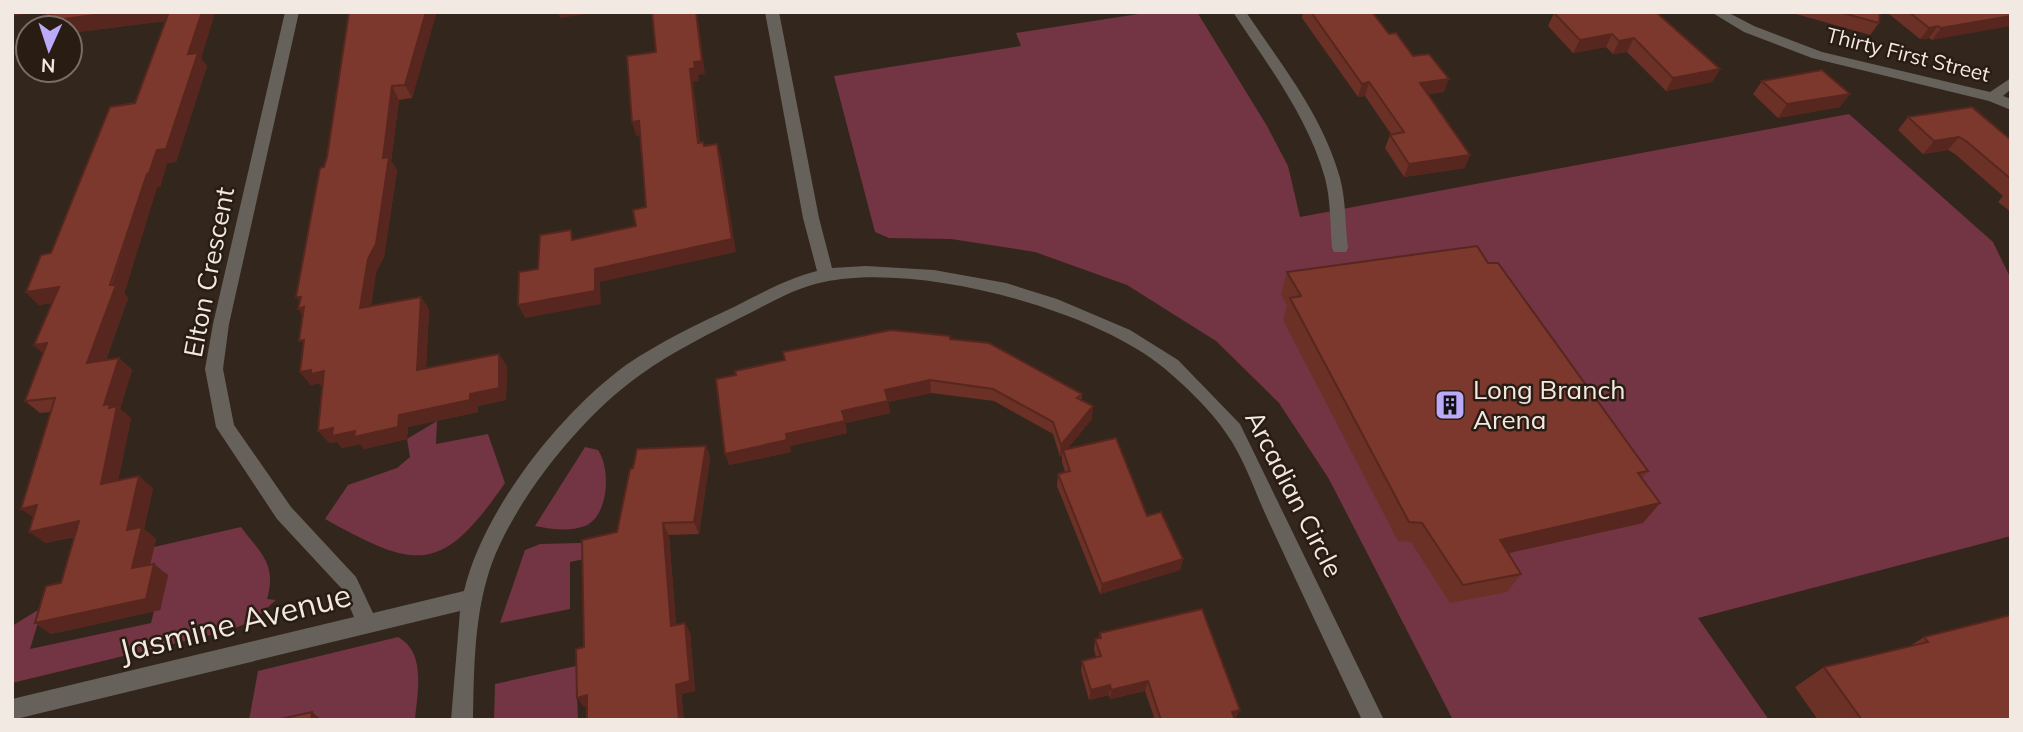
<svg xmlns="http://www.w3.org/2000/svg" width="2023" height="732" viewBox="0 0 2023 732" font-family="Mulish,sans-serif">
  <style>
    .green { fill: #733443 }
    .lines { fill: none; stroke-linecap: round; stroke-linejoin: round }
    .street { fill: #66625b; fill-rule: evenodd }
    .wall { fill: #6b3026 }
    .shaded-wall { fill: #57271f }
    .building { fill: #7c382c; stroke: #57271f; stroke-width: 2 }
    .labels { text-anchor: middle; stroke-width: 5; stroke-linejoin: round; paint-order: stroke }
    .far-street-label { font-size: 21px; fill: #f2e9e2; stroke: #291c13 }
    .street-label { font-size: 26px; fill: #f2e9e2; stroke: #291c13 }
    .poi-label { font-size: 26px; fill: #f2e9e2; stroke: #291c13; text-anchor: start }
    .near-street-label { font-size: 32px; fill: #f2e9e2; stroke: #291c13 }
  </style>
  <rect width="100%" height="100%" fill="#33261d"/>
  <!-- green -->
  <path class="green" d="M1151 12H1197L1267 126 1288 166 1300 217 1849 114 1993 242 2011 279V536L1698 618 1769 720H1453L1329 479 1279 403 1216 341 1127 285 1035 252 951 239 889 238 875 232 834 76 1021 46 1016 33Z
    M437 421 436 444 488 434 505 483C442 574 418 571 325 519L348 485 397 468 410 457 407 439Z
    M585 447 598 450C611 469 609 516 585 526 569 532 551 529 535 526Z
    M241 527C261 554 277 564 267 599L276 600 254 620 231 630 12 683V626L38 610 57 606 40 616 30 649 151 623 154 611 160 610 168 575 147 573 154 547Z
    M578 543 621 544 589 558 570 562V609L500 623 525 550 540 544Z
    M398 637C427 653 417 693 415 720H249L258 671Z
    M576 666 578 720H494L495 684Z"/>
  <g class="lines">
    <!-- street -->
    <path class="street" d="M285 12H299L229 324 223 369 234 425 291 507 356 577 373 613 464 591C483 510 560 413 626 365 660 342 697 324 734 307 761 293 787 279 817 271L803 218 765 12H779L819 218 832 268 866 266 934 270 1006 283 1057 299 1130 330 1178 360 1240 424 1384 720H1362C1330 653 1299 587 1268 520 1255 492 1244 458 1226 433 1210 409 1186 387 1164 368 1092 308 916 262 824 282 797 287 772 302 748 314 711 333 673 351 640 375 582 416 517 497 492 563 474 613 474 668 473 720H451L460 611 12 720V699L354 617 342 589 277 519 216 427 205 369 213 324Z
      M1233 12H1246C1281 64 1323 116 1340 178 1346 200 1345 225 1348 248L1346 252H1334L1332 248C1330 225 1331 201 1325 178 1308 117 1267 64 1233 12Z
      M1711 12H1727L1754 26 1822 52 1990 92 2011 78V89L2003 96 2011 99V110L1989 101 1812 58 1744 32Z"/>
  </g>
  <!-- wall -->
  <path class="wall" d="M215 12 201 58 207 66 176 162 167 163 160 187H157L124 294 128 298 106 360 119 358 132 370 120 409 131 418 118 481 153 488 144 529 156 539 150 564 168 575 160 610 51 634 35 623 61 583 75 537 45 543 33 518 51 412 40 413 25 401 43 353 34 345 52 303 39 305 26 292 51 253 135 103 165 21 70 33V28Z
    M349 12H449L436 14 412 98 399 100 391 161 397 170 384 257 376 272 371 306 421 297 429 310 426 368 507 366 506 400 478 406V412L408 427 407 439 364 449 360 444 342 448 337 442 329 443 323 386H321L319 383 311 385 300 372 303 347V315L298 309 324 167 327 157Z
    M1303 12H1372L1389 34 1413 56 1444 92 1428 94 1465 168 1404 177 1385 148 1390 135 1391 134 1365 96 1358 97 1302 18Z
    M1656 12 1720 69 1712 82 1666 91 1627 52 1613 54 1606 47 1573 53 1548 26 1554 13Z
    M1789 12H1880L1879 23 1870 35Z
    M1890 12H2011L1932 40 1929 38 1920 39 1889 14Z
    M1762 81 1840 107 1778 118 1753 94Z
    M1908 117 2011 140V212L1998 202 2003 196 1955 154 1948 150 1923 154 1898 130Z
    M1488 263 1648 471 1642 479 1643 523 1508 553 1521 574 1507 592 1450 603 1411 542 1398 541 1283 320 1287 306 1281 294 1287 272Z
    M951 339 1082 394 1081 400 1092 419 1067 449 1147 516 1183 559 1180 570 1100 594 1057 486 1058 474 1065 472 1062 462V455L1060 457 1053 434 994 401 931 393 888 402 890 413 845 423 847 433 790 446 791 452 729 465 736 375Z
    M706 446 710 458 699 534 669 535 676 625 685 623 690 633 695 691 682 694 584 707V647L617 532 633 468Z
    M1100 633 1235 720H1155L1145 691 1110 699 1109 695 1089 700 1081 671 1082 661 1096 657 1094 649 1095 639 1099 638Z
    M1924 637 2011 720H1818L1795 687 1824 667 1910 646Z"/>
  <!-- shaded-wall -->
  <path class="shaded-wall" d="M12 12H44L12 16Z
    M117 12H176L180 19 70 33V28H54L45 16Z
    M202 12H215L201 58 207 66 176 162 167 163 160 187H157L124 294 128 298 100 376 87 363 147 174Z
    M426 12H449L436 14 412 98 405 85Z
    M558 12H599L560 18Z
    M696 12H697L705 74 698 75 699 81 693 82 702 156 698 143 690 69 694 62Z
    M2011 16V26L1932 40 1941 28Z
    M1938 26 1929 38 1920 39 1929 28Z
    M1612 34 1606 47 1573 53 1580 40Z
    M1634 38 1627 52 1613 54 1619 41Z
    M1720 69 1712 82 1666 91 1673 78Z
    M1449 79 1444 92 1416 96 1420 83Z
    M1369 82 1365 96 1358 97 1362 84Z
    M392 86 399 100 391 161 397 170 384 257 376 272 369 321 360 308 383 158Z
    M1850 94 1840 107 1778 118 1787 104Z
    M639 121 643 135 636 136 632 122Z
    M1959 137 1948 150 1923 154 1934 141Z
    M717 144 721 157 736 252 600 282 601 304 525 318 518 305 595 269Z
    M1470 155 1465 168 1404 177 1409 164Z
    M59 287 72 300 39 305 26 292Z
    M296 297H301L310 309 306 310 314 320 308 321 298 309 304 307Z
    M421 297 429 310 425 383 417 370Z
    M47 343 48 358 34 345Z
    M499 354 507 366 506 400 478 406V412L408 427 407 439 364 449 360 444 342 448 337 442 329 443 318 431 399 415Z
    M119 358 132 370 120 409 131 418 115 496 101 484 104 405Z
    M311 370 324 371 334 384 321 386 319 383 311 385 300 372Z
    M930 380 931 393 888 402 890 413 845 423 847 433 790 446 791 452 729 465 725 454 786 434 842 411 885 390Z
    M1093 406 1092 419 1064 453 1063 450 1062 455 1060 457 1061 445Z
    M706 446 710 458 699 534 694 522Z
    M139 476 153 488 144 529 156 539 147 579 132 568 127 530Z
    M1660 503 1643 523 1487 558 1500 540Z
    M37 505V520L21 509Z
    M79 521 94 532 45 543 29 532Z
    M663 523 669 535 677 637 671 626Z
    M1183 559 1180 570 1100 594 1102 584Z
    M154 564 168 575 160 610 51 634 35 623Z
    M685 623 690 633 695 691 682 694 684 720H679L676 685Z
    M1148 681 1145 691 1110 699 1111 690Z
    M1110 685 1109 695 1089 700 1091 690Z
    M587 695 594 705 584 707 577 698Z
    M1240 710 1236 719 1232 712Z
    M312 712 322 720H311Z"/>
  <!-- building -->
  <path class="building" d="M47 12H117L49 21 52 15 45 16Z
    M169 12H202L188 54 198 53 166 149 157 150 149 173 147 174 110 285H116L87 363 119 358 104 405 110 404 109 408 117 406 101 484 139 476 127 530 142 527 132 568 154 564 146 599 35 623 46 586 61 583 79 521 29 532 37 505 21 509 55 398 25 401 47 343 34 345 59 287 26 292 41 255 51 253 110 107 135 103Z
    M349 12H426L405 85 392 86 383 158 389 157 376 244 368 259 360 308 421 297 417 370 499 354V388L470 394V400L399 415 398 427 354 437 355 431 332 436 333 428 318 431 324 371 311 374V370L300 372 304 340 299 341 304 307 298 309 301 297H296L320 168 324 167 327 157Z
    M652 12H696L702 61 694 62 695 68 690 69 698 143 703 142 704 146 717 144 732 239 595 269V291L518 305 519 272 538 269 540 235 571 230 572 240 636 226 633 210 646 207 639 121 632 122 627 56 656 52Z
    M1311 12H1372L1389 34 1396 33 1413 56 1429 54 1449 79 1420 83 1470 155 1409 164 1390 135 1404 132 1369 82 1362 84Z
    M1656 12 1720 69 1673 78 1634 38 1619 41 1612 34 1580 40 1554 13Z
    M1839 12H1880L1879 23Z
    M1909 12H2011V16L1941 28 1938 26 1929 28Z
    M1822 70 1850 94 1787 104 1762 81Z
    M1972 107 2011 140V179L1966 141 1959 137 1934 141 1908 117Z
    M1477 246 1488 263H1498L1648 471 1638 473 1660 503 1500 540 1521 574 1463 585 1422 523 1409 522 1290 298 1301 296 1287 272Z
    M891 330 950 336V339L989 343 1082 394 1077 398 1093 406 1061 445 1053 422 993 389 930 380 885 390 888 401 842 411 845 421 786 434 787 440 725 454 716 379 736 375 735 371 785 360 783 352Z
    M1116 438 1147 516 1161 512 1183 559 1102 584 1058 474 1070 471 1063 450Z
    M706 446 694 522 663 523 671 626 685 623 690 681 676 685 679 720H587V695L577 698 576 649 584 647 582 540 617 532 630 469 633 468 637 449Z
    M1202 609 1240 710 1232 712 1235 720H1161L1148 681 1111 690 1110 685 1091 690 1082 661 1101 656 1095 639 1101 638 1100 633Z
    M2011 615V720H1862L1824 667 1928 642 1924 637Z
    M312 712 311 720H276Z"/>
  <!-- icons -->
  <defs>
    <g id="building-square" transform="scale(1.575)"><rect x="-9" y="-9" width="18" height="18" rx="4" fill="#baaaf7" stroke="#291c13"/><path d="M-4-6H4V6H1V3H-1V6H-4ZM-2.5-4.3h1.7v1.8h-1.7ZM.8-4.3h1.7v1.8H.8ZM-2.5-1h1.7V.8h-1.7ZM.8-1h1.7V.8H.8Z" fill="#111"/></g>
  </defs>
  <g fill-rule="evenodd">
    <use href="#building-square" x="1450" y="405"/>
  </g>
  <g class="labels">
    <!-- far-street labels -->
    <g class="far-street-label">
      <text transform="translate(1908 55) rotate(14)" y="7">Thirty First Street</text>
    </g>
    <!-- street labels -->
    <g class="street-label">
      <text transform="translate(209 272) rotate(-79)" y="9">Elton Crescent</text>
      <text transform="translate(1294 494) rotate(63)" y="9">Arcadian Circle</text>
    </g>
    <!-- poi labels -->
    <g class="poi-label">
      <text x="1473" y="399">Long Branch<tspan x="1473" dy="30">Arena</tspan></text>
    </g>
    <!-- near-street labels -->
    <g class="near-street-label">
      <text transform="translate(235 623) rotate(-14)" y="11">Jasmine Avenue</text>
    </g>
  </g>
  <!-- border -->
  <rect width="2023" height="732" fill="none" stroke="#f2e9e2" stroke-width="28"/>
  <!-- north arrow -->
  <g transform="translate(49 49) rotate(183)"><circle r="33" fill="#291c13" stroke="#796e66" stroke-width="2"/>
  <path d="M0-5L12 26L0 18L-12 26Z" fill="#baaaf7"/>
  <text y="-10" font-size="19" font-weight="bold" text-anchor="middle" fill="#f2e9e2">N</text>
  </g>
</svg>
